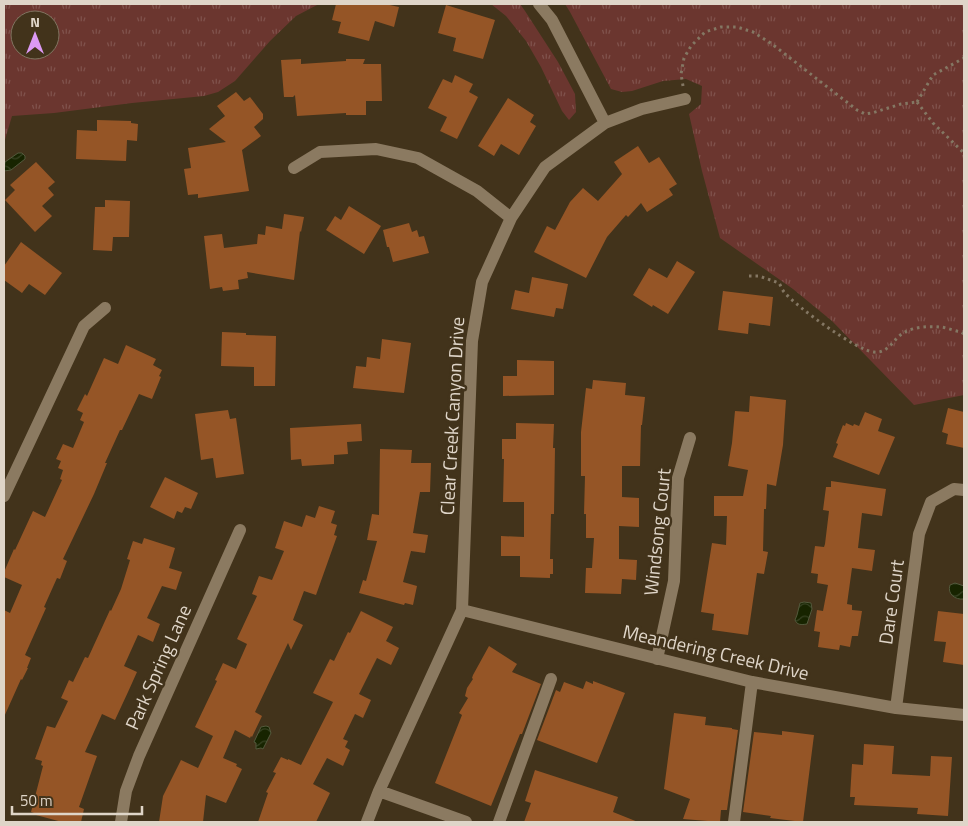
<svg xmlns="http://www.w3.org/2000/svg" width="968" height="826" viewBox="0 0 968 826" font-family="'Titillium Web',sans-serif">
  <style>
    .grass { fill: url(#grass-tufts); fill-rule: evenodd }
    .water { fill: url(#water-waves); stroke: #53593c }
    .building { fill: #955526 }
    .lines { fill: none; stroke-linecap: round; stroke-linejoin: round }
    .path { stroke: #847763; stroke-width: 3; stroke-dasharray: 2.5 4; stroke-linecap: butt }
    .minor { stroke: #8b7a61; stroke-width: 12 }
    .labels { text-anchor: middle; stroke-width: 5; stroke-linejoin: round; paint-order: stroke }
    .street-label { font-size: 19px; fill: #dfd5c8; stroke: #42331b }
  </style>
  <defs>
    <pattern id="grass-tufts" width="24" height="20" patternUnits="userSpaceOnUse" patternTransform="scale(1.25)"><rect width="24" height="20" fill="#6b362f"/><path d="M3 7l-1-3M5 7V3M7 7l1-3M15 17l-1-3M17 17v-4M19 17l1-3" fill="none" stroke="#80524c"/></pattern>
    <pattern id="water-waves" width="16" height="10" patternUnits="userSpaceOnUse" patternTransform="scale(1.25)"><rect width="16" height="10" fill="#172400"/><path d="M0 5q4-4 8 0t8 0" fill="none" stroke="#384324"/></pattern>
  </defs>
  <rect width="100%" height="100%" fill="#42331b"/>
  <!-- grass -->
  <path class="grass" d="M4 4H319L296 16 270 41 235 81 218 92 204 96 132 103 54 113 12 116 4 143ZM20 20H50V50H20Z
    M491 4H520L525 11 558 62 575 94 576 112 569 120 562 111 541 67 526 41 506 16Z
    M565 4H964V395L914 405 832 321 793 289 720 238 702 171 689 114 701 104 702 86 686 79 663 81 632 91 622 92 611 89 570 12Z"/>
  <!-- water -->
  <path class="water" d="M18 153H22L25 156V159L11 170 4 171 5 162Z
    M955 583 964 586V599C955 600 947 594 950 585Z
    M804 602 811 603 812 609 807 624C801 625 797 625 795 620L797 615 800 603Z
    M266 726 269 727 271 733 263 749 261 748 256 749V743L254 742 261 727Z"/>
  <!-- building -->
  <path class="building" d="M336 4H385L399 7 394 27 375 21 369 41 338 33 341 22 332 20Z
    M446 5 495 20 483 59 453 51 456 38 438 33Z
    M301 59V64L346 61V59H365L363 64H381L382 101H366V115H346V113L297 116 295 95 293 97H284L281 60Z
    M455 75 473 84 469 92 478 97 457 139 440 131 447 117 428 108 443 79 452 83Z
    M236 92 244 101 250 97 263 114V119L254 127 261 136 242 150 249 191 198 198V194L188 195 184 169 191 168 188 148 226 142 209 129 225 116 217 106Z
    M508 98 534 115 530 122 536 126 519 155 501 144 494 156 478 146Z
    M97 120 131 121V123L138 124 137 141 127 140 126 161 76 159 77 130 97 131Z
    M638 146 649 163 659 157 677 184 669 189 673 195 647 212 641 203 628 217 626 215 607 237 586 278 534 252 547 226 555 230 570 202 583 188 598 201 622 174 614 162Z
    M36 162 55 182 48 188 54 195 42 206 52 216 35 232 5 200 15 190 10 185Z
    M105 200 130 201 129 237H113L112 251 93 250 95 207H105Z
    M349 206 381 226 364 254 326 230 335 216 341 220Z
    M284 214 304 217 301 232 300 231 294 280 247 272 248 278 238 280 239 289 223 291 222 287 210 289 204 236 222 234 224 248 257 244 258 234 265 235 266 226 282 229Z
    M409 223 412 232 417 230 419 237 424 236 429 253 393 262 389 247H387L383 230Z
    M21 242 62 273 45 295 29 284 22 293 4 280V266Z
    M677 261 695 272 668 314 653 305 652 307 633 295 649 268 667 278Z
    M532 277 568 284 563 309 556 308 554 317 511 309 515 290 529 293Z
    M723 291 773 297 770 326 749 323 748 334 718 330Z
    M222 332 246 333V335L276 336 275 386H254V367L221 366Z
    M382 339 411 343 404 393 353 388 356 366 366 367 367 357 380 359Z
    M126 345 156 359 153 365 162 370 159 376 161 377 152 399 139 394 122 430H120L105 463H107L94 494 63 559 67 561 60 579 57 578 44 607 46 608 25 655 31 658 27 668H28L22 680 21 679 4 717V610L10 613 22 585 4 577V572L14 549 15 550 33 511 45 517 62 480 60 479 63 470 58 468 61 461 56 459 63 444 73 448 84 422 80 420 83 413 77 410 85 394 87 396 104 358 118 364Z
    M517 360 554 361V395L503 396V376H517Z
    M593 380 626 383 625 395 645 397 642 425H641L640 466H622V497L639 498V527L619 526V559L637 560 636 580 622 579 621 594 585 593 586 568H592L594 538H586V514H584L585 476H581V432L586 388 592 389Z
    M750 396 786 400 783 445 776 486 767 484 766 509H764L763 551 768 552 764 574 757 573 748 635 712 630 714 614 701 612 712 543 726 545 727 516H714V496H743L748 470 728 466 732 443 735 411 749 412Z
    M948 408 964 412V448L946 444 948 434 942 432Z
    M228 410 230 419 236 418 244 474 216 478 213 458 201 460 195 414Z
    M865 412 882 419 878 431 895 437 879 475 833 457 838 444 836 443 843 425 845 426 846 423 853 426 854 424 859 426Z
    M516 423 554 424 553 448H555L554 514H551L550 559H553V574H550V578L520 577V556H501V536L524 537V502H503L504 459H502V439H516Z
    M361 424 362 441 347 442 348 454 334 455V464L302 466 301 459 291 460 290 428Z
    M380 449 412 450 411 463H431L430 492H420L413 533 428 535 425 553 411 551 403 582 417 586 413 605 405 603 404 605 359 593 363 580 366 581 377 541 367 540 372 514 379 515Z
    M165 477 198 493 191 509 185 507 182 513 177 511 174 519 150 507Z
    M831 481 886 489 882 516 862 513 858 548 875 550 872 571 852 568 847 604 852 605V610L862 611 858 636H852L850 647 840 645 839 650 818 647 820 632 814 631 817 610 823 611 828 585 817 583 818 574 811 573 815 546 824 547 825 544 829 511 823 510 826 487H831Z
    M319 506 335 511 331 523 337 525 334 535 337 536 316 595 304 591 293 620 303 625 291 650 288 643 255 712 262 716 252 737 251 736 250 738 235 730 223 758 237 764 236 766 242 769 226 803 206 795 203 822H159L163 796 181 760 198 768 213 736 195 727 217 681 215 680 223 663 236 669 247 644 237 639 257 596 252 594 259 576 272 580 284 551 275 548 284 521 302 527 306 515 315 518Z
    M144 538 175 548 169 568 182 572 176 590 162 586 147 618 160 624 153 642 138 635 124 666 137 672 128 692 115 720 102 714 85 752 97 756 79 807 84 809 81 822H62L36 815 37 814 31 812 43 766 41 765 42 761 35 759 47 726 55 728 68 701 61 698 69 680 73 682 85 657 88 658 110 610 111 611 121 589 130 560 127 559 133 541 142 544Z
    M361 611 393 627 386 641 399 648 391 665 377 658 359 694 371 700 363 718 355 714 343 739 348 741 345 747 350 750 343 766 327 758 313 784 330 793 316 822H258L268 793 266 792 276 773 273 772 281 757 288 760V759L301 765 333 702 313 693 330 659 334 661 348 632 350 633Z
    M938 611 964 614V665L943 662 946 642 934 641Z
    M489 646 517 664 512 672 541 684 522 734H520L491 806 435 783 462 715 459 713 468 698 465 696 467 688 473 679 472 678 473 675Z
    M586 681 593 684V681L625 693 597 763 537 740 556 690 560 692 564 682 583 689Z
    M674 713 706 717 705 725 732 728V729L738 730 727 810H721L720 822 683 819 690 799 664 789Z
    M782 731 814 735 803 822 778 819 770 818 771 816 743 812 754 732 782 735Z
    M864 744 894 746 892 774 930 776 931 756 952 757 948 816 917 814 918 808 854 805 855 797H850L852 764 863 765Z
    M535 770 618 797 613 812 638 822H524L531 803 525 801Z"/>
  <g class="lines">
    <!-- path -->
    <path class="path" d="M683 86 681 74 684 58 691 46 705 32 721 27H737L753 32 772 44 857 110 865 114 872 113 901 104 917 102
      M917 102 933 123 964 153
      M917 102 933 75 964 58
      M749 276H759L779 283C781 286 782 290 785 293 797 307 857 351 874 352 889 354 894 337 905 332 914 327 928 326 939 327 946 327 954 331 961 332L964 334"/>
    <!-- minor -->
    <path class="minor" d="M539 4 552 20 605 123
      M294 168 320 152 376 149 418 158 477 191 511 218
      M4 496 84 326 105 308
      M462 610 752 682 896 708 964 715
      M657 659 674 581 678 478 690 438
      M896 708 919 534 931 502 954 489 964 490
      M379 791 466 822
      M121 822 126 791 139 756 240 530
      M367 822 379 791 462 610 472 341 482 282 511 218 545 167 605 123 642 109 685 99
      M499 822 551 679
      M734 822 752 682"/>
  </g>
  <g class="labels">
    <!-- street labels -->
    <g class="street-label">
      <text transform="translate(452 416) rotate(-87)" y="7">Clear Creek Canyon Drive</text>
      <text transform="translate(657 532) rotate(-84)" y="7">Windsong Court</text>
      <text transform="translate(891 602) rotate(-82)" y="7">Dare Court</text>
      <text transform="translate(716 652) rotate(13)" y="7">Meandering Creek Drive</text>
      <text transform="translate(158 667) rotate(-66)" y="7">Park Spring Lane</text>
    </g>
  </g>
  <!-- border -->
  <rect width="968" height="826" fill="none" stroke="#dfd5c8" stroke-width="10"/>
  <!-- north arrow -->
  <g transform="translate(35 35)"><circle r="24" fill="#42331b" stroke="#817460"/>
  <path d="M0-4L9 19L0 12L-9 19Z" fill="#dc99f4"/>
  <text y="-8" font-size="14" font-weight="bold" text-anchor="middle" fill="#dfd5c8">N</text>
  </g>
  <!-- scale -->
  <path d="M12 806v8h130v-8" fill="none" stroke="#dfd5c8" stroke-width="2.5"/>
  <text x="20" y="806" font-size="15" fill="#dfd5c8" stroke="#42331b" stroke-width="4" paint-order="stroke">50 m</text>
</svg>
